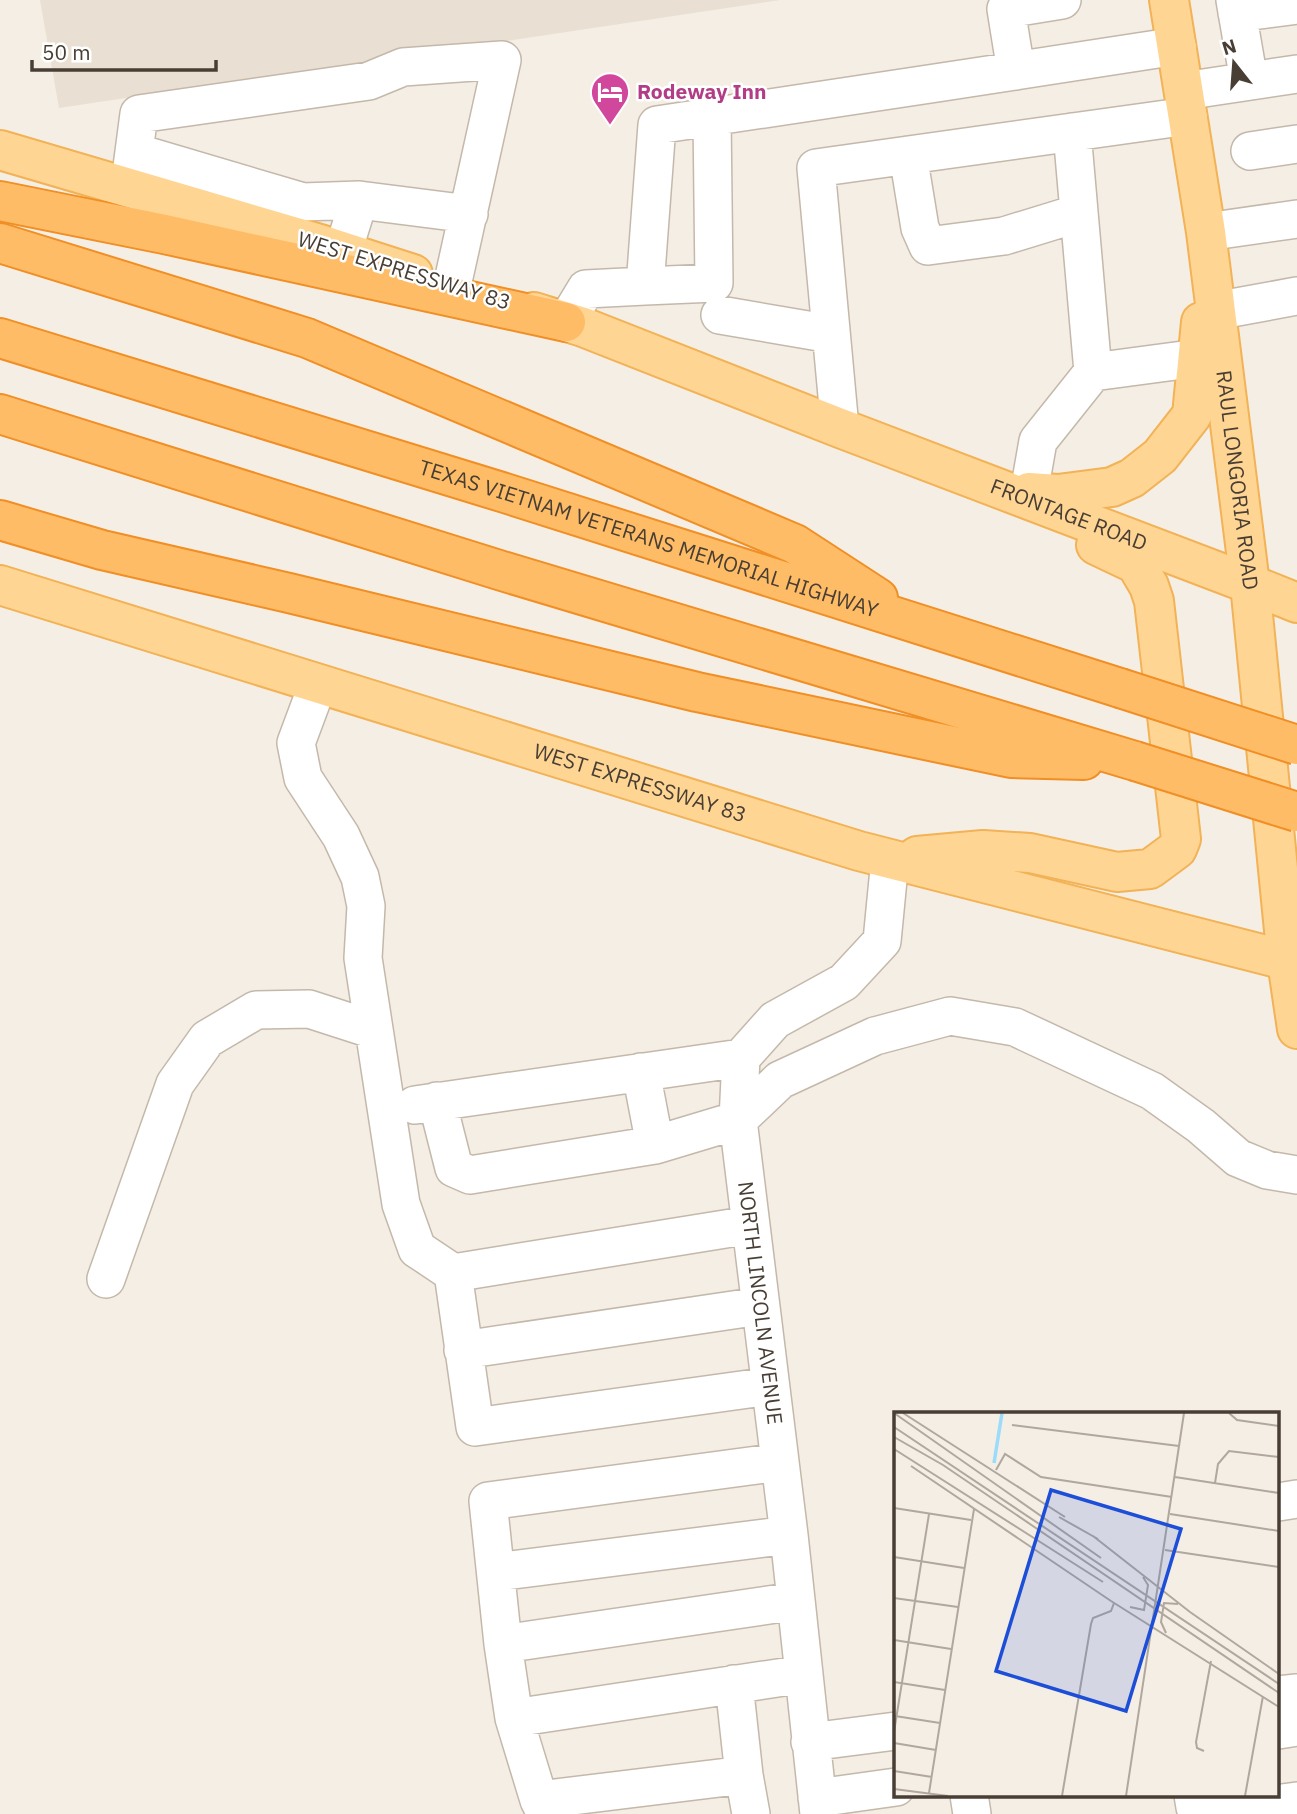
<svg xmlns="http://www.w3.org/2000/svg" width="1297" height="1814" viewBox="0 0 1297 1814" font-family="'IBM Plex Sans',sans-serif">
  <style>
    .residential { fill: #e9e0d3 }
    .lines { fill: none; stroke-linecap: round; stroke-linejoin: round }
    .minor-casing { stroke: #c4b8aa; stroke-width: 40 }
    .major-casing { stroke: #f2b256; stroke-width: 42 }
    .highway-casing { stroke: #f08f25; stroke-width: 42 }
    .minor { stroke: #fff; stroke-width: 37 }
    .major { stroke: #ffd594; stroke-width: 38 }
    .highway { stroke: #ffbc66; stroke-width: 38 }
    .highway-bridge-casing { stroke: #f08f25; stroke-width: 42; stroke-linecap: butt }
    .highway-bridge { stroke: #ffbc66; stroke-width: 38 }
    .labels { text-anchor: middle; stroke-width: 5; stroke-linejoin: round; paint-order: stroke }
    .hotel-label { font-size: 21px; font-weight: bold; fill: #b23c85; stroke: #fff; text-anchor: start }
    .street-label { font-size: 21px; fill: #483e34; stroke: #fff }
    .inset-river { fill: none; stroke: #9adcf9; stroke-width: 3.5 }
    .inset-road { fill: none; stroke: #b0a89e; stroke-width: 2 }
    .view { fill: #1d4ed8; fill-opacity: 0.15; stroke: #1d4ed8; stroke-width: 3.5 }
    .inset-edge { fill: none; stroke: #483e34; stroke-width: 3.5 }
  </style>
  <rect width="100%" height="100%" fill="#f5eee5"/>
  <!-- residential -->
  <path class="residential" d="M40 0H780L59 108Z"/>
  <g class="lines">
    <!-- minor casing -->
    <g class="minor-casing">
      <path id="minor" d="M1235 0 1249 81
        M1237 13 1297 5
        M1016 71 1006 9 1062 0
        M1184 91 1297 74
        M712 116 714 283 645 286 657 125C830 99 1004 73 1177 46
        M1072 132 1093 372 1198 358
        M1250 151 1297 144
        M134 152 139 114 369 81 403 67 502 60 452 286
        M908 155 920 228 928 246 1004 236 1079 213
        M131 174 134 152 303 202 359 200
        M1206 232 1297 219
        M343 251 359 200 469 214
        M1215 311 1297 296
        M720 315 831 334
        M566 322 586 289 645 286
        M840 428 816 168 1188 116
        M1029 492 1038 441 1093 372
        M318 684 296 743 303 778 341 836 360 877 366 906 363 958 401 1204 417 1249 453 1273
        M641 1072 655 1145
        M437 1101 454 1168 470 1175 655 1145 738 1120 780 1080 875 1036 950 1016 1015 1027 1152 1091 1201 1126 1238 1158 1267 1170 1297 1175
        M415 1105 741 1058
        M750 1225 453 1273 475 1427 770 1386
        M106 1279 175 1084 207 1039 256 1010 309 1009 374 1030
        M463 1350 760 1306
        M1278 1502 1297 1499
        M496 1572 789 1535
        M503 1644 796 1601
        M1278 1695 1297 1693
        M514 1718 804 1674
        M1278 1730 1297 1727
        M810 1742 896 1731
        M744 1775 751 1814
        M969 1795 972 1814
        M1193 1795 1195 1807 1201 1814 1297 1801
        M817 1798 896 1787
        M539 1800 744 1775 734 1684
        M546 1814 539 1800 514 1718 503 1644 488 1501 780 1462
        M819 1814 789 1535 738 1120 741 1058 775 1020 844 982 882 941 890 859"/>
    </g>
    <!-- major casing -->
    <g class="major-casing">
      <g id="major">
        <path id="s1" d="M1169 0 1206 232 1250 584 1287 961 1297 1029"/>
        <path d="M0 150 323 245 413 274"/>
        <path id="s2" d="M534 312 583 327 840 428 1250 584 1297 603"/>
        <path d="M1029 492 1058 494 1112 487 1132 478 1160 456 1192 415 1201 322"/>
        <path id="s3" d="M0 585 859 851 1297 963"/>
        <path d="M917 856 983 850 1030 853 1117 872 1150 869 1177 849 1181 839 1154 601 1149 586 1136 564 1096 545"/>
      </g>
    </g>
    <!-- highway casing -->
    <g class="highway-casing">
      <g id="highway">
        <path d="M0 201 164 234 566 322"/>
        <path d="M0 243 307 338 795 544 878 598"/>
        <path id="s4" d="M0 338 505 493 1120 688"/>
        <path d="M0 414 499 570 1135 761"/>
        <path d="M0 520 102 550 289 593 697 692 1011 758 1084 760"/>
      </g>
    </g>
    <!-- minor -->
    <use href="#minor" class="minor"/>
    <!-- major -->
    <use href="#major" class="major"/>
    <!-- highway -->
    <use href="#highway" class="highway"/>
    <!-- highway-bridge casing -->
    <g class="highway-bridge-casing">
      <path id="highway-bridge" d="M1120 688 1297 745
        M1135 761 1297 812"/>
    </g>
    <!-- highway-bridge -->
    <use href="#highway-bridge" class="highway-bridge"/>
  </g>
  <!-- icons -->
  <defs>
    <g id="hotel-pin" transform="scale(2.0125)"><path d="M0 17L-7.5 6A9.5 9.5 0 1 1 7.5 6Z" fill="#d1479c" stroke="#fff"/><path d="M-6-4.5h1.5V1H6V5H4.5V3h-9V5H-6ZM-4 0a1.8 1.8 0 1 1 3.6 0ZM.5 0V-2.5h3Q6-2.5 6 0Z" fill="#fff"/></g>
  </defs>
  <g fill-rule="evenodd">
    <use href="#hotel-pin" x="610" y="92"/>
  </g>
  <g class="labels">
    <!-- hotel labels -->
    <g class="hotel-label">
      <text x="637" y="99">Rodeway Inn</text>
    </g>
    <!-- street labels -->
    <g class="street-label">
      <text transform="translate(404 271) rotate(17)" y="7">WEST EXPRESSWAY 83</text>
      <text dy="7" stroke="none"><textPath href="#s1" startOffset="485">RAUL LONGORIA ROAD</textPath></text>
      <text dy="7" stroke="none"><textPath href="#s2" startOffset="572">FRONTAGE ROAD</textPath></text>
      <text dy="7" stroke="none"><textPath href="#s4" startOffset="679">TEXAS VIETNAM VETERANS MEMORIAL HIGHWAY</textPath></text>
      <text dy="7" stroke="none"><textPath href="#s3" startOffset="670">WEST EXPRESSWAY 83</textPath></text>
      <text transform="translate(760 1303) rotate(83)" y="7">NORTH LINCOLN AVENUE</text>
    </g>
  </g>
  <!-- overview -->
  <g transform="translate(894 1412)">
    <rect width="385" height="385" fill="#f5eee5"/>
    <path class="inset-river" d="M100 51 108 1"/>
    <path class="inset-road" d="M0 1 207 146M9 1 171 105M335 1 343 8 385 14M118 13 285 34M0 15 385 272M0 25 49 53 385 281M0 37 209 170M17 54 217 189 385 295M102 58 111 42 147 65 278 85M281 65 385 81M321 71 324 52 335 39 385 45M0 96 77 108M276 102 385 119M165 105 204 127M199 124 296 200 385 262M271 138 385 155M0 145 70 156M0 186 64 195M236 195 250 198 254 173 249 165M272 221 267 210 270 191 284 192M0 228 57 237M0 270 51 278M1 304 46 311M0 320 35 102M0 331 42 338M310 339 303 336 302 330 317 249M0 359 38 365M0 377 54 384M35 381 80 97M168 384 197 212 199 206 217 199 220 191M232 384 290 1M351 384 369 284"/>
    <path class="view" d="M157 78 287 117 232 299 102 259Z"/>
    <rect width="385" height="385" class="inset-edge"/>
  </g>
  <!-- north arrow -->
  <g transform="translate(1234 63) rotate(343)" stroke="#ffffff" stroke-width="5" paint-order="stroke">
  <path d="M0-5L12 26L0 18L-12 26Z" fill="#483e34"/>
  <text y="-10" font-size="19" font-weight="bold" text-anchor="middle" fill="#483e34">N</text>
  </g>
  <!-- scale -->
  <path d="M32 60v10h184v-10" fill="none" stroke="#483e34" stroke-width="3.5"/>
  <text x="42" y="60" font-size="21" fill="#483e34" stroke="#ffffff" stroke-width="5" paint-order="stroke">50 m</text>
</svg>
